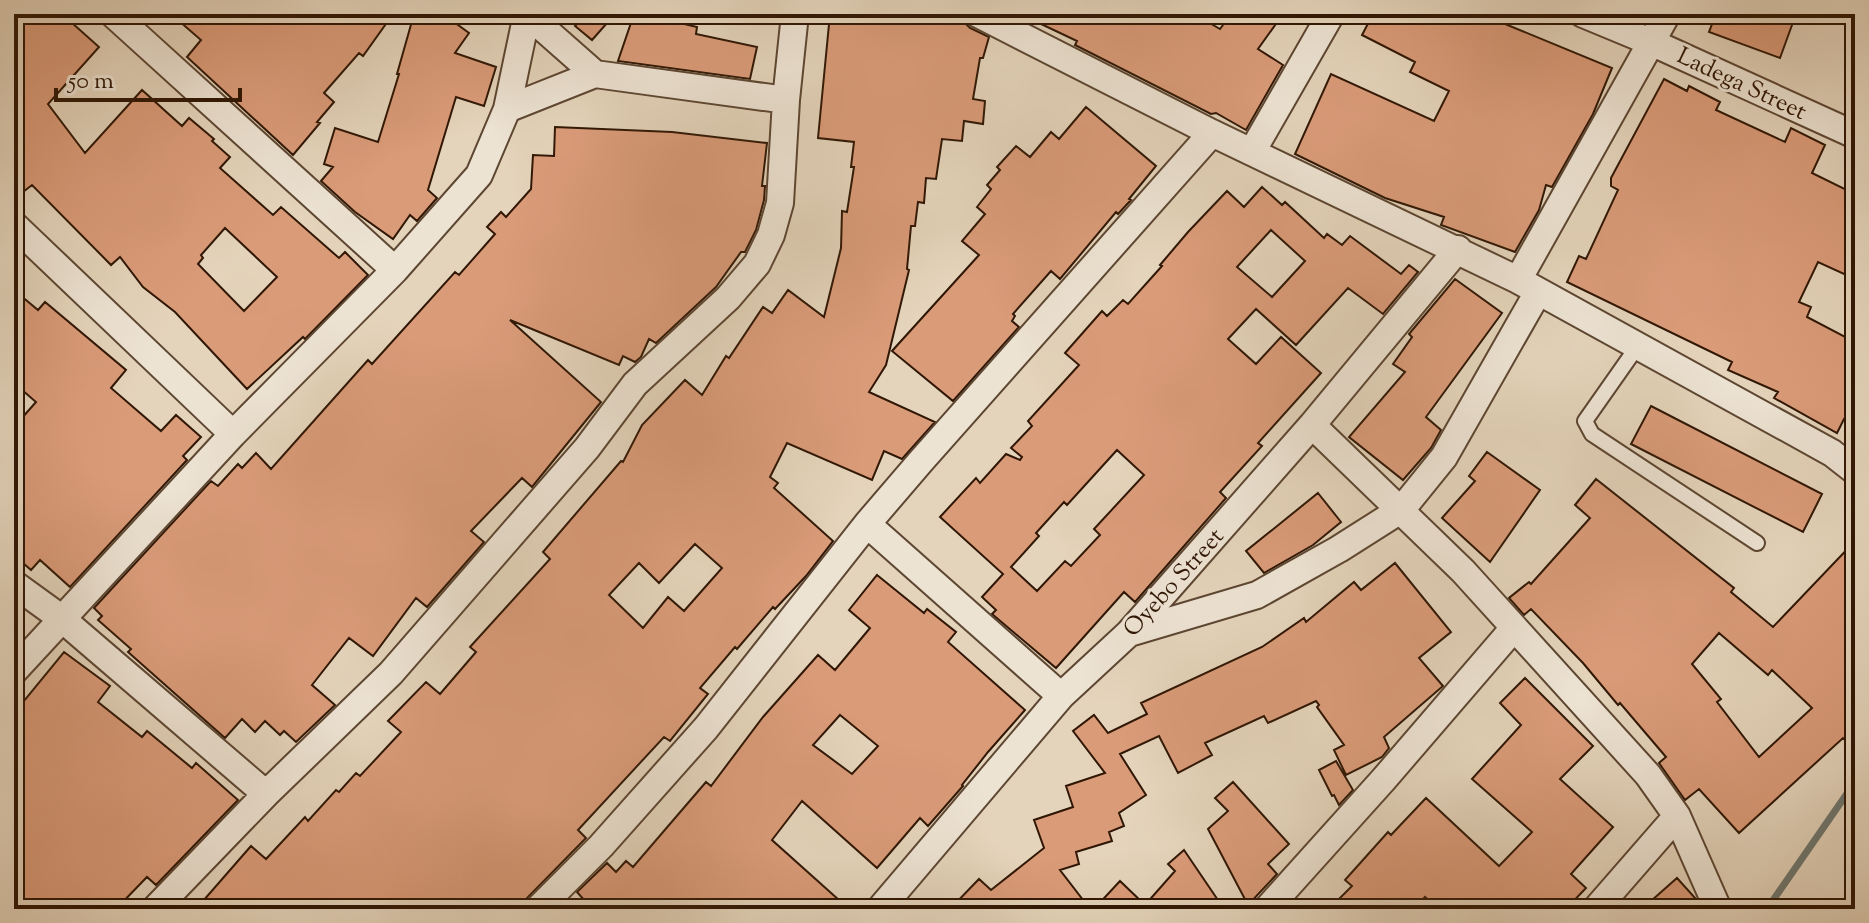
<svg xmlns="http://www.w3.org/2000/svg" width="1869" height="923" viewBox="0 0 1869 923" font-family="'Sorts Mill Goudy',serif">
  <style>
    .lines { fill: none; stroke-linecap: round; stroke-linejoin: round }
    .stream { stroke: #6e7770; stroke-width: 7 }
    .building { fill: #da9b79; stroke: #301705; stroke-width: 2; fill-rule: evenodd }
    .lane-casing { stroke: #5d4632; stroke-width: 18 }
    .street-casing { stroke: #5d4632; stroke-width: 30 }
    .lane { stroke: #ede3d3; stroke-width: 14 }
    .street { stroke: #ede3d3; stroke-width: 26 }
    .labels { text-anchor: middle; stroke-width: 6; stroke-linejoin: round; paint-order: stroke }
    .street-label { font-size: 24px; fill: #301705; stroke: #ede3d3 }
  </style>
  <rect width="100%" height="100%" fill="#e4d4bb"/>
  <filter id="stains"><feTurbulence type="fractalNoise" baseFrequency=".0025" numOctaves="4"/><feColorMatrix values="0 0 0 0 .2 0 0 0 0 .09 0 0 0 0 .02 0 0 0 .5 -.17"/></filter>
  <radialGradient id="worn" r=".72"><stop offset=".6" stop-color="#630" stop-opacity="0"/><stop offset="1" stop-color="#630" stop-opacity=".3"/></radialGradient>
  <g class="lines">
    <!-- stream -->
    <path class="stream" d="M1767 909 1855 782"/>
  </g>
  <!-- building -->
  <path class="building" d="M14 14H62L99 47 48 104 85 153 142 90 182 126 189 118 214 139 212 141 230 157 220 168 273 215 281 207 339 258 345 252 368 275 305 339 303 337 247 389 175 312 143 287 120 257 111 265 32 185 14 199ZM225 228 277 277 244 311 198 264 203 258 201 255Z
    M171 14H393L363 56 359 53 324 93 334 102 317 122 320 123 293 155 187 57 201 40Z
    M414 14H443L469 33 455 53 496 67 484 106 456 97 428 190 437 198 417 221 410 215 393 239 355 212 321 181 333 167 324 164 335 128 378 142 399 74H397Z
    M586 14H615L592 40 575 26Z
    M634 14H678L676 22 697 27 696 34 757 47 750 79 618 61Z
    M830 14H962L964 22 970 28 989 37 983 58H980L973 99 985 101 983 124 964 121 962 141 942 139 936 179 926 178 924 203 918 202 915 226H911L907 269 909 270 886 365 869 392 935 422 902 459 884 451 872 480 787 443 770 477 778 483 774 488 833 541 806 576 775 609 773 607 737 649 735 647 700 688 708 694 670 741 664 737 578 830 586 838 527 898 522 909H196L251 846 266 859 305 817 308 821 336 790 339 792 356 773 360 776 401 732 388 721 426 682 440 694 476 652 470 647 550 559 543 552 621 461 623 462 642 425 685 380 702 395 726 356 729 358 763 307 772 313 788 290 824 317 841 248 842 211 847 212 854 167H851L854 142 818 138ZM695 544 722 568 684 611 668 597 643 628 609 595 639 563 659 583Z
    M1020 14H1194L1220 29 1231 14H1283L1258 49 1283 65 1246 130 1216 113 1211 114 1075 45 1077 41Z
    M1373 14H1481L1612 68 1593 114 1552 187 1546 185 1539 210 1515 252 1441 225 1444 217 1385 198 1295 154 1331 74 1434 121 1449 91 1410 72 1415 62 1362 35Z
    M1716 14H1796L1780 58 1709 32Z
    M1664 79 1687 91 1689 86 1720 102 1716 110 1785 142 1791 128 1825 145 1812 173 1855 194V279L1818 262 1799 302 1811 307 1807 317 1855 342V424L1844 419 1837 433 1774 398 1778 392 1728 370 1732 362 1567 282 1579 256 1586 259 1618 190 1611 186V178Z
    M1086 107 1156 166 1129 199 1131 200 1118 214 1116 212 1060 279 1051 271 1013 314 1015 316 1012 321 1019 327 953 401 892 351 979 255 962 241 985 214 977 207 991 189 987 185 1000 170 997 167 1016 146 1030 157 1051 132 1059 139Z
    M555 127 672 132 767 143 762 186H765L764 200 756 230 745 252H741L716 287 656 343 649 339 641 357 635 362 623 356 619 365 510 320 601 402 532 487 522 478 471 531 484 542 427 607 416 598 373 656 349 638 312 685 335 705 296 742 284 731 280 735 265 721 255 732 242 719 225 738 128 652 131 649 98 620 102 616 94 608 211 481 218 486 238 464 242 468 256 453 271 469 368 360 372 364 455 272 459 275 495 234 487 227 501 212 506 217 531 189 533 155 554 156Z
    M1262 187 1282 205 1285 202 1324 238 1327 234 1342 245 1350 236 1401 274 1409 265 1418 272 1383 314 1348 288 1296 345 1256 309 1228 339 1256 364 1281 337 1321 373 1258 443 1262 446 1220 492 1226 498 1135 602 1124 592 1056 668 992 614 996 610 982 597 1003 574 940 517 976 478 980 483 1006 454 1020 460 1022 457 1011 448 1032 426 1028 421 1079 365 1065 353 1102 311 1107 316 1123 300 1128 304 1162 266 1160 265 1188 232 1227 191 1244 207ZM1271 230 1305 261 1272 297 1237 267ZM1117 450 1144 475 1094 529 1100 535 1071 566 1065 561 1037 591 1011 567 1039 536 1036 533 1064 502 1067 505Z
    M1455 279 1502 313 1426 417 1441 430 1431 448 1403 480 1349 437 1405 372 1393 364 1412 337 1409 334Z
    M14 290 38 310 45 302 126 370 111 388 161 431 176 415 201 437 183 456 187 460 70 587 40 560 31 570 14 555V427L36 402 14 383Z
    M1651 406 1822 494 1803 532 1631 444Z
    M1487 452 1540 490 1490 562 1442 518 1475 481 1469 476Z
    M1596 479 1734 588 1731 592 1773 627 1855 541V749L1843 738 1739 833 1699 789 1685 800 1659 763 1666 757 1620 703 1618 705 1583 663 1531 609 1524 615 1509 598 1529 582 1531 584 1590 518 1575 505ZM1719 633 1768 675 1772 670 1812 708 1759 757 1717 702 1721 699 1692 664Z
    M1318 493 1341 522 1313 545 1264 573 1246 551Z
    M1395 563 1451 632 1419 658 1443 686 1384 737 1389 748 1382 757 1346 775 1334 750 1344 745 1317 707 1319 705 1316 701 1268 723 1264 716 1205 743 1212 755 1178 773 1159 736 1120 754 1146 795 1119 813 1124 826 1109 832 1112 841 1076 852 1079 864 1060 870 1090 909H950L979 879 991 890 1044 848 1034 820 1073 807 1066 786 1105 773 1073 731 1094 715 1108 733 1147 714 1141 703 1262 647 1304 618 1306 622 1354 582 1361 590Z
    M877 575 924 613 927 609 956 632 948 642 1025 710 988 752 962 785 963 786 928 826 920 818 877 868 802 801 772 840 849 909H592L577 892 607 863 616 872 626 861 633 867 706 782 711 786 763 717 818 655 835 670 870 628 849 610ZM840 715 878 746 852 774 813 745Z
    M64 652 110 686 98 702 142 737 147 731 192 768 196 763 238 800 156 885 147 877 116 909H14V713Z
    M1525 678 1593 746 1560 779 1613 827 1571 874 1586 888 1566 909H1438L1425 897 1414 909H1329L1352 886 1345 880 1388 832 1391 835 1426 798 1499 866 1532 832 1472 779 1521 725 1500 703Z
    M1336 761 1353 790 1339 805 1334 795 1332 796 1319 770Z
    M1233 782 1289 844 1268 864 1277 874 1248 905 1208 829 1228 811 1215 798Z
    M1184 850 1224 909H1094L1120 881 1145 905 1175 871 1168 864Z
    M1677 878 1696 899 1701 909H1642Z"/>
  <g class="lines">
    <!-- lane casing -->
    <g class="lane-casing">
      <path id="lane" d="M1637 347 1585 421 1592 434 1757 543"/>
    </g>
    <!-- street casing -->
    <g class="street-casing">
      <path id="street" d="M113 14 395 270
        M527 14 595 74 786 100
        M978 14 1212 133 1518 280 1832 453 1855 471
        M1583 14 1653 43 1855 135
        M507 109 527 14
        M1253 150 1331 14
        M14 225 233 434
        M1518 280 1667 14
        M1312 425 1463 571 1648 775 1677 816 1718 909
        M867 524 1061 696
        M14 584 61 618 266 794
        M1129 633 1257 595 1339 549 1402 509 1444 457 1538 292
        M14 671 233 434 395 270 479 175 507 109 595 74
        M155 909 266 794 391 673 587 448 635 384 728 298 757 264 771 235 780 203 786 100 795 14
        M538 909 601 846 706 728 867 524 921 461 1212 133
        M880 909 1061 696 1129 633 1312 425 1458 249
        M1267 909 1384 779 1513 629
        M1596 909 1677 816"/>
    </g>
    <!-- lane -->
    <use href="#lane" class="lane"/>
    <!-- street -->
    <use href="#street" class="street"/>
  </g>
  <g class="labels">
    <!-- street labels -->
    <g class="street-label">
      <text transform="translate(1742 83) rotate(25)" y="8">Ladega Street</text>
      <text transform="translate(1173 582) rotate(-48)" y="8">Oyebo Street</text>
    </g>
  </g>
  <!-- margin -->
  <rect width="1869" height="923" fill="none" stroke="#e4d4bb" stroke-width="48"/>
  <rect x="16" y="16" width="1837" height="891" fill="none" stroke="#301705" stroke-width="4"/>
  <rect x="24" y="24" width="1821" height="875" fill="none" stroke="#301705" stroke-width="2"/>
  <!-- scale -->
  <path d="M56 88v12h184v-12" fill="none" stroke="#301705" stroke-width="4"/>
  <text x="68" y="88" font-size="24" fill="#301705" stroke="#ede3d3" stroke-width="6" paint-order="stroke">50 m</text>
  <rect width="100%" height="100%" filter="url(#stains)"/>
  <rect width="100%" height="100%" fill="url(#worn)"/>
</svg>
